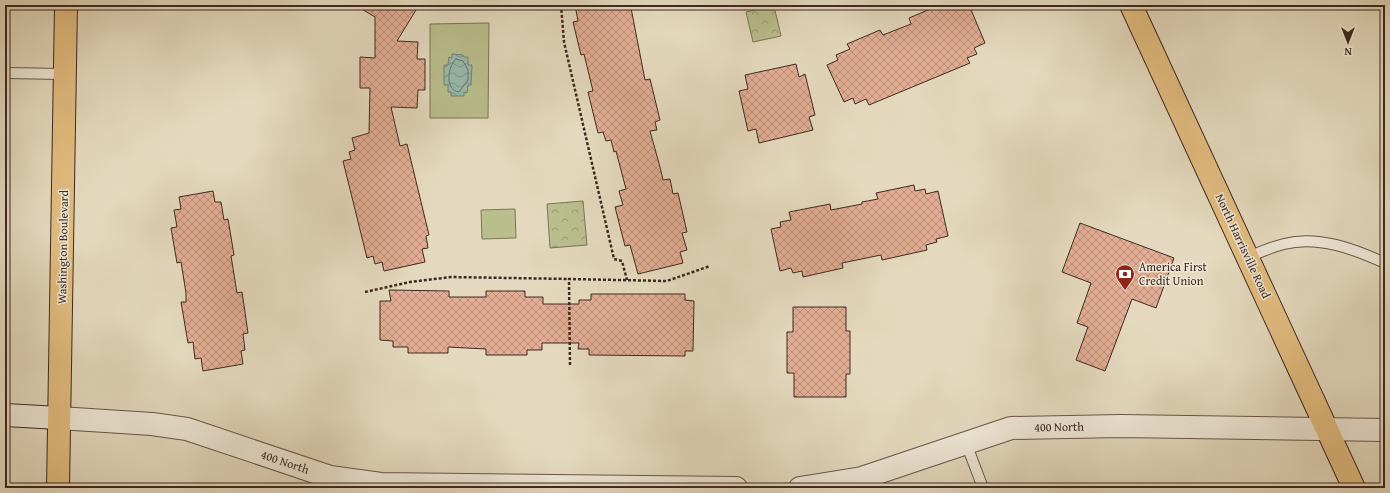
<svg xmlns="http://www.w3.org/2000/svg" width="1390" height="493" viewBox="0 0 1390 493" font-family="'Gentium Book Plus',serif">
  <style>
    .park { fill: url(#park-crowns); stroke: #7c7456 }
    .garden { fill: #babe8d; stroke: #7c7456 }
    .water { fill: url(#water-waves); stroke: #738075 }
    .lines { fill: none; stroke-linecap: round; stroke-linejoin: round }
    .shore { stroke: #6a7267; stroke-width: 1 }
    .building { fill: url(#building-cross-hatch); stroke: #3e2920 }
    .service-casing { stroke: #685548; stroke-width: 12 }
    .tertiary-casing { stroke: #685548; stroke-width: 24 }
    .secondary-casing { stroke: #3e2920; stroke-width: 24 }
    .primary-casing { stroke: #3e2920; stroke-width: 24 }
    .path { stroke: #3e2920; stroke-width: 2.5; stroke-dasharray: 3 2; stroke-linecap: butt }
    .service { stroke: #ede6d5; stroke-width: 10 }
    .tertiary { stroke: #ede6d5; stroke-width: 22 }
    .secondary { stroke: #ede6d5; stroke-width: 22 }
    .primary { stroke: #e2bc7f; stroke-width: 22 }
    .labels { text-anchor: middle; stroke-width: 3; stroke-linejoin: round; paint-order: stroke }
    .street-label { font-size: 12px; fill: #3e2920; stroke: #ede6d5 }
    .poi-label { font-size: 12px; fill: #3e2920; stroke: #ede6d5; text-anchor: start }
  </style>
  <defs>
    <pattern id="park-crowns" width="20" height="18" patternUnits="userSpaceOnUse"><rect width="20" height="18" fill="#babe8d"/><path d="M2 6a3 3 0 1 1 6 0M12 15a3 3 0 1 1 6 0" fill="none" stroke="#999a73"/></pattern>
    <pattern id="water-waves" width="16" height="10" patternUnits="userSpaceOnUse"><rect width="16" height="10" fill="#96baae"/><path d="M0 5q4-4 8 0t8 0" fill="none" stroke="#7c978d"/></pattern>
    <pattern id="building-cross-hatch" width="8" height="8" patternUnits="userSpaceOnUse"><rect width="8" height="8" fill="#e2ad94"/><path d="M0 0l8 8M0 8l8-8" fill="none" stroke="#b98d78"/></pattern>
  </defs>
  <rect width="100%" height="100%" fill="#e4d9be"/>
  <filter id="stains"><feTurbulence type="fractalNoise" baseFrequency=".005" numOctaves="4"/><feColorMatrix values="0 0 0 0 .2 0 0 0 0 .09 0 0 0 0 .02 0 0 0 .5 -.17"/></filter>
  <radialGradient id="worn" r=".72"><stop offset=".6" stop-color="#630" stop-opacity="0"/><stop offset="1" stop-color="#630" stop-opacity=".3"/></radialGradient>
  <!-- park -->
  <path class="park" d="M774 6 781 36 753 42 746 12Z
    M583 201 587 245 550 248 547 204Z"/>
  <!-- garden -->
  <path class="garden" d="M489 23 488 118H430V24Z
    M515 209 516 238 482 239 481 210Z"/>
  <!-- water -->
  <path class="water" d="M452 54 463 55 464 57H468V65H472L471 85H468L467 93 464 92V96H451V92H448V85H444V65H448L449 57 452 58Z"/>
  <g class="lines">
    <!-- shore -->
    <path class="shore" d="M456 59 463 61 468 70V80L459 92C445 90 447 67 456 59Z"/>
  </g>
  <!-- building -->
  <path class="building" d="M355 5H419L397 41 418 42 417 59H425V90H418L417 108 391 107 400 146 407 144 429 235 426 236 428 248 422 249 425 262 384 271 382 262 375 264 373 256 367 258 343 161 351 159 349 152 355 150 352 138 369 133 370 88H360V57L375 58V17Z
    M575 5H626L627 9 631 8 645 80 650 79 660 120 655 122 657 130 650 131 660 167 663 180 670 179 673 194 678 193 687 232 682 233 687 250 680 252 683 263 638 274 630 245 625 246 615 207 623 205 619 191 626 189 616 151 614 152 611 140 606 141 603 132 598 133 588 92 593 91 584 54 581 55 573 22 578 21Z
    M940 5H956L958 10 969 5 985 43 974 48 977 54 967 58 970 63 869 105 866 99 855 104 853 98 844 102 827 65 838 60 836 55 850 49 847 44 880 30 883 35 911 24 909 18Z
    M796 64 799 77 805 74 815 115 809 117 813 130 759 143 756 129 748 131 739 91 748 89 745 75Z
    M914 185 915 191 925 189 926 194 938 191 948 236 936 239 937 242 926 245 927 250 882 260 881 255 842 263 843 268 803 277 802 271 793 273 791 268 780 271 771 229 781 227 780 222 791 220 789 212 830 204 831 210 862 204V202L878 199 876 193Z
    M213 191 215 202H221L224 220 228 219 234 255 231 256 237 293 242 292 248 333 243 334 245 350 241 351 243 364 203 371 201 358 195 359 193 342 188 343 181 302H186V293L181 262 177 263 171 228 177 227 174 210 181 209 179 197Z
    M1080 223 1174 258 1156 308 1132 299 1105 371 1076 360 1088 327 1077 323 1091 283 1062 272Z
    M389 290 449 291V297H486V291H525V297H543V304H579V300H591V294H685V300L694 301 693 351H685V356L589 355V349H578L579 343H542V350H527V355H486V349L448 347V353H408V347H393V341L380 340V301H391Z
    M793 307H846V331H850V374H846V397H794V373H787V332H793Z"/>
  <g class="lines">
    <!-- service casing -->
    <g class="service-casing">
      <path id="service" d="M5 73 65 74
        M1249 257C1260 252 1272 247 1284 244 1318 235 1354 249 1385 263
        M966 443 983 488"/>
    </g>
    <!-- tertiary casing -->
    <g class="tertiary-casing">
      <path id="tertiary" d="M59 418 152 424 187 429 330 477 381 484 736 488
        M800 488 862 478 1011 428 1121 426 1385 430"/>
    </g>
    <!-- secondary casing -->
    <g class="secondary-casing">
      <path id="secondary" d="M5 415 59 418"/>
    </g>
    <!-- primary casing -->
    <g class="primary-casing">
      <path id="primary" d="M1131 5 1354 488
        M58 488 66 5"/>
    </g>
    <!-- path -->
    <path class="path" d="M561 5 564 42 614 259 622 261 627 280
      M365 292 410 282 451 277 569 279
      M570 365 569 279 667 281 710 266"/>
    <!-- service -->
    <use href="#service" class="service"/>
    <!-- tertiary -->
    <use href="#tertiary" class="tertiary"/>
    <!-- secondary -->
    <use href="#secondary" class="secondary"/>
    <!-- primary -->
    <use href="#primary" class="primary"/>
  </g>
  <!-- icons -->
  <defs>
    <g id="bank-pin" transform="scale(1)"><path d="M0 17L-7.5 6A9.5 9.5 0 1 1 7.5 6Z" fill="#8f2418" stroke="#ede6d5"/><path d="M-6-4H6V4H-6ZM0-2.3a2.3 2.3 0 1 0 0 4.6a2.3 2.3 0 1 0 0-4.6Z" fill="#fff"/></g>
  </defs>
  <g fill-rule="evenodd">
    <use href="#bank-pin" x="1125" y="274"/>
  </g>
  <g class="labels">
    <!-- street labels -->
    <g class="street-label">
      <text transform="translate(1243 246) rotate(65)" y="4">North Harrisville Road</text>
      <text transform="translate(63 247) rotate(-89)" y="4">Washington Boulevard</text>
      <text transform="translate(1059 427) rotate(-1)" y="4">400 North</text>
      <text transform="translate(285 462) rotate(19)" y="4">400 North</text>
    </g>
    <!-- poi labels -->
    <g class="poi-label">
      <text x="1139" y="271">America First<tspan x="1139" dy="14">Credit Union</tspan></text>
    </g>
  </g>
  <!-- margin -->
  <rect width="1390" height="493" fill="none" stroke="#e4d9be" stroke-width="20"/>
  <rect x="6" y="6" width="1378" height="481" fill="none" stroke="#3e2920" stroke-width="2"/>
  <rect x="10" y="10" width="1370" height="473" fill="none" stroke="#3e2920"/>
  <!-- north arrow -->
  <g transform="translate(1348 42) rotate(180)" stroke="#ede6d5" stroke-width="3" paint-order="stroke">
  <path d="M0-3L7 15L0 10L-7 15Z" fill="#3e2920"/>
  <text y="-6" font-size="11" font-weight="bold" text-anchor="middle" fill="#3e2920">N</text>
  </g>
  <rect width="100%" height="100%" filter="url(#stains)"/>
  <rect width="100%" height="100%" fill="url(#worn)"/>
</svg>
